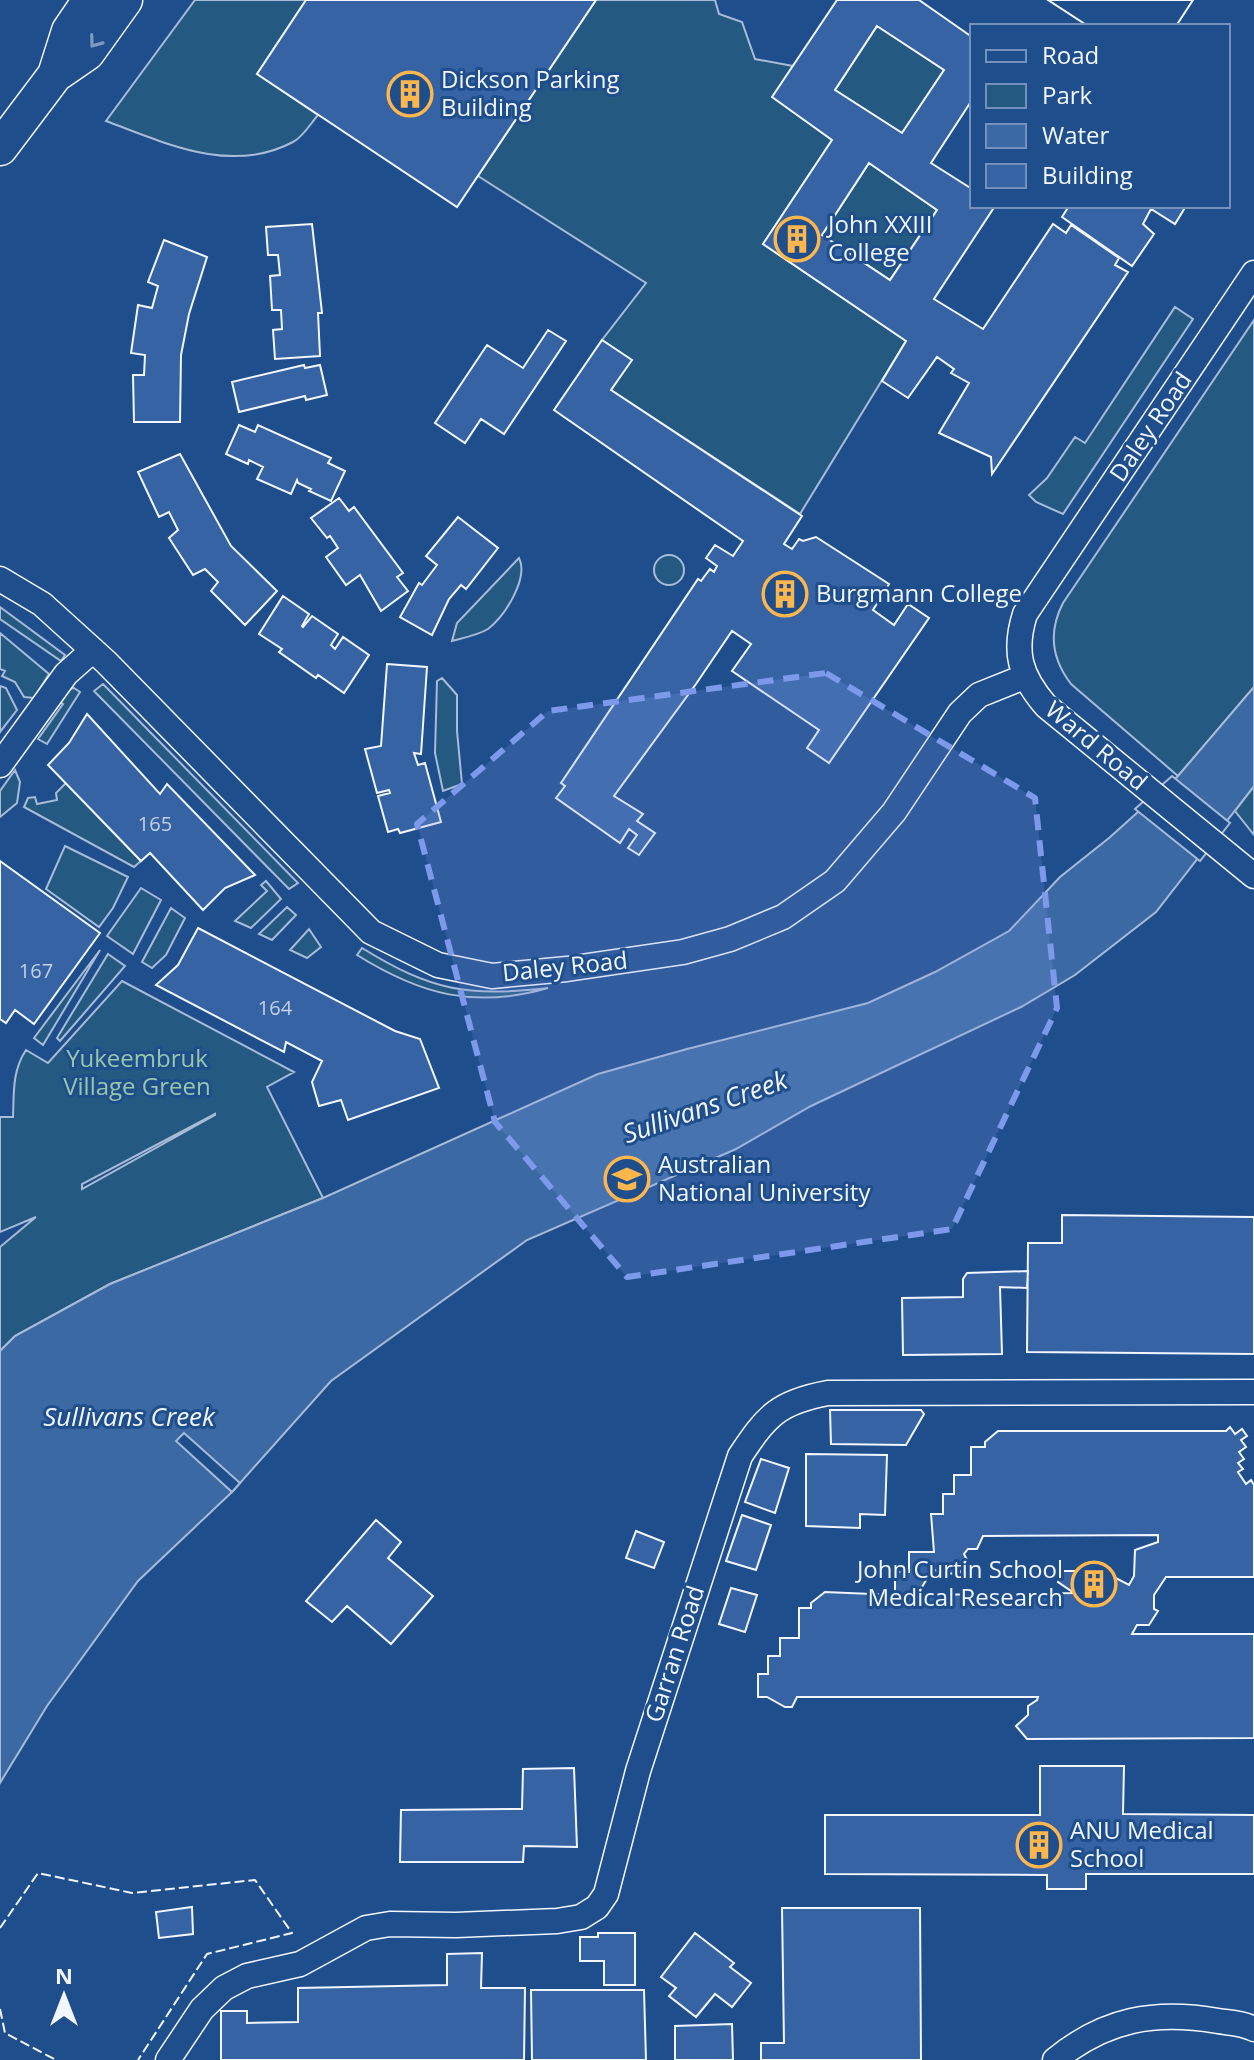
<svg xmlns="http://www.w3.org/2000/svg" width="1254" height="2060" viewBox="0 0 1254 2060" font-family="'Open Sans',sans-serif">
  <style>
    .green { fill: #245a82; stroke: #a8bbd7; stroke-width: 2; fill-rule: evenodd }
    .water { fill: #3b69a3; stroke: #a8bbd7; stroke-width: 2 }
    .pier { fill: #1f4e8c; stroke: #a8bbd7; stroke-width: 2 }
    .building { fill: #3563a3; stroke: #f2f6ff; stroke-width: 2; fill-rule: evenodd }
    .lines { fill: none; stroke-linecap: round; stroke-linejoin: round }
    .street-casing { stroke: #f2f6ff; stroke-width: 27 }
    .secondary-casing { stroke: #f2f6ff; stroke-width: 37 }
    .street { stroke: #1f4e8c; stroke-width: 24 }
    .secondary { stroke: #1f4e8c; stroke-width: 34 }
    .fence { stroke: #f2f6ff; stroke-width: 2; stroke-dasharray: 10 4; stroke-linecap: butt }
    .oneway { stroke: #7e9ac0 }
    .marked { fill: #7d9aea; fill-opacity: 0.2; stroke: #7d9aea; stroke-width: 6; stroke-dasharray: 16 10; stroke-linejoin: round }
    .labels { text-anchor: middle; stroke-width: 6; stroke-linejoin: round; paint-order: stroke }
    .number-label { font-size: 20px; fill: #c3d1e8 }
    .poi-label { font-size: 24px; fill: #f2f6ff; stroke: #1f4e8c; text-anchor: start }
    .street-label { font-size: 24px; fill: #f2f6ff; stroke: #1f4e8c }
    .park-label { font-size: 24px; fill: #97c8a6; stroke: #1f4e8c }
    .water-label { font-size: 26px; font-style: italic; fill: #f2f6ff; stroke: #1f4e8c }
  </style>
  <rect width="100%" height="100%" fill="#1f4e8c"/>
  <!-- green -->
  <path class="green" d="M195 0H306L257 74 318 115C311 123 303 137 293 142 231 175 165 143 106 121Z
    M596 0H715L719 14 742 22 755 59 793 66 773 97 832 140 763 244 906 341 800 514 611 390 631 360 602 340 646 283 478 176Z
    M877 26 944 70 902 133 835 90Z
    M869 163 937 210 890 280 822 235Z
    M1175 307 1193 319 1063 514 1036 502 1029 495 1047 478 1075 437 1085 443Z
    M1254 320V687L1178 776 1071 684C1051 658 1048 632 1063 603Z
    M654 570a15 15 0 1 1 30 0a15 15 0 1 1-30 0Z
    M519 558C529 578 505 616 488 629 478 635 463 638 452 641L457 623Z
    M0 607 65 655 61 661 0 619Z
    M0 633 49 674 34 698 24 697 15 682 2 676 5 671 0 669Z
    M442 678 457 695V731L462 784 443 791 435 753 437 681Z
    M103 684 298 883 289 889 94 691Z
    M0 686 6 688 17 710 0 732Z
    M74 688 80 692 47 744 38 739 63 704 60 702 70 689Z
    M15 770 20 782 17 803 0 817V791Z
    M66 783 141 861 134 867 24 807 28 798 35 797 37 804 57 800 56 793Z
    M1254 786V835L1235 811Z
    M65 846 128 877 113 908 99 927 46 889Z
    M266 881 281 899 251 928 235 921 267 891 261 885Z
    M141 888 161 900 133 954 107 936Z
    M287 907 296 915 272 940 259 934Z
    M171 908 185 918 166 955 152 968 142 962Z
    M309 929 321 947 307 958 290 950Z
    M362 948C432 991 467 997 548 988 475 1009 421 995 357 955Z
    M100 950 43 1045 34 1038Z
    M108 954 125 966 60 1041 57 1038Z
    M122 981 294 1072 267 1087 323 1198 110 1284 15 1336 0 1351V1247L36 1217 0 1232V1117H13C14 1093 12 1071 26 1050L48 1063ZM215 1114V1115L82 1189V1184Z"/>
  <!-- water -->
  <path class="water" d="M1254 687V786L1156 912 1075 975 1021 1007 811 1106 736 1149 527 1240 331 1381 232 1492 138 1581 47 1706 0 1783V1351L15 1336 110 1284 323 1198 598 1074 687 1049 868 1003 935 972 1009 931 1060 877 1109 838 1178 776Z"/>
  <!-- pier -->
  <path class="pier" d="M1172 776 1230 823 1200 861 1135 809Z
    M184 1433 240 1483 232 1492 176 1441Z"/>
  <!-- building -->
  <path class="building" d="M306 0H596L457 207 257 74Z
    M837 0H919L972 37V100L931 163 972 189V206H995L934 299 983 329 1053 224 1066 233 1071 225 1119 258 1115 265 1128 272 992 474 991 457 939 433 969 383 951 373 954 369 937 357 908 398 882 381 906 341 763 244 832 140 772 97ZM877 26 944 70 902 133 835 90ZM869 163 937 210 890 280 822 235Z
    M1048 0H1193L1176 26H1088Z
    M1048 0H1193L1176 26H1088Z
    M1069 206H1186L1175 224 1151 209 1143 224 1154 234 1132 266 1062 217Z
    M312 224 322 313H318L320 356 275 359 273 330 282 329 281 310H272L270 276 280 275 278 255H268L266 227Z
    M164 240 207 257 189 314 181 355 180 422H134L133 375H144L145 355 131 353 138 305 152 308 158 286 148 282Z
    M548 330 566 341 504 434 481 419 465 443 435 423 487 345 523 368Z
    M602 340 632 360 611 390 802 516 784 544 792 549 799 539 803 541 816 537 889 584 873 610 894 625 908 604 929 618 829 763 807 748 819 730 732 671 751 644 732 631 696 684 614 796 643 814 637 821 655 833 639 855 628 848 637 835 629 829 620 843 556 798 565 786 561 783 698 579 701 581 710 569 714 572 717 566 706 558 715 545 733 556 743 541 554 410Z
    M304 365 305 368 320 365 327 395 306 400 305 396 239 412 232 382Z
    M239 425 255 432 258 425 331 458 328 463 345 471 331 501 309 491 311 489 298 483 297 480 291 494 257 479 263 467 249 460 248 464 226 454Z
    M180 454 231 546 277 591 245 625 211 591 218 582 205 569 193 575 169 538 178 530 169 512 159 517 138 472Z
    M339 498 349 511 354 507 403 573 397 577 408 591 381 611 360 575 346 585 326 557 338 548 330 536 327 538 311 518Z
    M458 517 498 548 466 589 461 585 449 599 432 635 400 617 419 583 422 585 437 565 426 556Z
    M283 596 309 614 302 626 303 627 312 616 338 634 331 645 335 649 343 637 369 655 344 693 318 675 316 678 279 652 282 649 259 634Z
    M387 664 427 667 421 754 414 753 418 765 425 763 441 822 400 833 398 829 388 832 378 796 390 793 389 790 377 793 365 749 381 746Z
    M87 714 160 794 167 784 255 875 225 888 203 910 150 853 141 861 48 765 69 743Z
    M0 861 100 933 34 1024 15 1010 6 1023 0 1019Z
    M198 928 395 1031 420 1039 439 1088 348 1120 341 1100 319 1106 312 1082 322 1061 286 1042 284 1052 156 985 178 965Z
    M1062 1215 1254 1217V1354L1027 1352 1028 1243H1062Z
    M1028 1271 1027 1288 1000 1287 1002 1354 903 1355 902 1298 963 1297V1279L967 1273Z
    M830 1410H921L924 1414 906 1445 831 1444Z
    M1230 1427 1235 1434 1242 1429 1247 1436 1241 1440 1246 1447 1239 1452 1244 1459 1238 1463 1243 1469 1238 1472 1246 1484 1251 1480 1254 1485V1577H1166L1154 1595V1609L1158 1611 1149 1625H1137L1132 1634H1254V1738L1027 1739 1016 1726 1028 1715V1706L1037 1700 1038 1697H797L792 1707H785L767 1697H758V1674H768V1656H780V1638H799V1608H811V1603L825 1592 895 1595V1572H909V1552H934L931 1514H943V1494H954V1475H971V1447H985V1442L998 1431H1226ZM1158 1535V1542L1135 1550 1134 1576 1129 1585 1110 1575H1096L1090 1571H1062L1058 1582 1074 1593 917 1595 933 1569 943 1574 960 1573 967 1560 964 1554 968 1549H977L983 1536Z
    M806 1454 887 1455 885 1515 860 1514V1528L806 1526Z
    M761 1459 789 1468 775 1513 745 1502Z
    M742 1515 771 1525 756 1570 726 1561Z
    M376 1520 401 1542 388 1558 433 1596 391 1644 347 1606 332 1622 306 1601Z
    M636 1531 664 1542 654 1568 626 1558Z
    M731 1588 757 1595 745 1632 719 1624Z
    M1040 1766H1124L1123 1814 1254 1815V1874H1086V1889H1047V1875L825 1874V1815H1040Z
    M574 1768 577 1847 524 1846 523 1862H400L401 1810 522 1809 523 1769Z
    M192 1907 193 1934 159 1938 156 1912Z
    M782 1908H920L921 2060H761V2043H784Z
    M598 1933H635V1985H604V1961H580V1937H598Z
    M695 1933 734 1963 730 1967 751 1983 732 2007 715 1994 696 2017 669 1996 676 1988 661 1977Z
    M482 1953 481 1988H525L524 2060H221V2011H247V2023L298 2022V1988L447 1985V1954Z
    M531 1990H644L646 2060H532Z
    M732 2024 733 2060H675V2026Z"/>
  <g class="lines">
    <!-- street casing -->
    <g class="street-casing">
      <path id="street" d="M1254 273 1025 614C1013 652 1020 676 1046 706L1254 876
        M0 579 42 604 106 662 371 932 438 965 492 976 567 969 683 952 730 939 783 917 835 881 894 812 960 713 979 695 1024 677
        M0 765 66 674 93 650
        M168 2060 202 2009 224 1988 247 1976 300 1964 366 1928 390 1924 456 1925 557 1921 581 1917 597 1907 606 1894 638 1771 740 1456C767 1415 779 1402 828 1393L1254 1392
        M1055 2060C1105 2019 1155 2010 1218 2021 1230 2023 1243 2023 1254 2029"/>
    </g>
    <!-- secondary casing -->
    <g class="secondary-casing">
      <path id="secondary" d="M55 75 69 31 90 0
        M0 148 55 75 87 53 125 0"/>
    </g>
    <!-- street -->
    <use href="#street" class="street"/>
    <!-- secondary -->
    <use href="#secondary" class="secondary"/>
    <!-- fence -->
    <path class="fence" d="M0 1928 38 1873 132 1893 255 1880 292 1933 207 1954 138 2060
      M0 2009 5 2033 56 2060"/>
  </g>
  <!-- one-way arrows -->
  <defs><path id="oneway-chevron" d="M-2-3.5L2.5 0L-2 3.5" fill="none" stroke-width="1.6" stroke-linecap="round" stroke-linejoin="round" transform="scale(2)"/></defs>
  <use class="oneway" href="#oneway-chevron" transform="translate(95 42) rotate(126)"/>
  <!-- marked area -->
  <path class="marked" d="M826 673 1035 798 1057 1008 952 1229 627 1277 495 1122 417 824 548 711Z"/>
  <!-- icons -->
  <defs>
    <g id="building-ring" transform="scale(2.3)"><circle r="9.5" fill="#1f4e8c" stroke="#ffb74d" stroke-width="1.5"/><path d="M-4-6H4V6H1V3H-1V6H-4ZM-2.5-4.3h1.7v1.8h-1.7ZM.8-4.3h1.7v1.8H.8ZM-2.5-1h1.7V.8h-1.7ZM.8-1h1.7V.8H.8Z" fill="#ffb74d"/></g>
    <g id="university-ring" transform="scale(2.3)"><circle r="9.5" fill="#1f4e8c" stroke="#ffb74d" stroke-width="1.5"/><path d="M0-5L7-2L0 1L-7-2ZM-4 1L0 2.5L4 1V4Q0 6-4 4Z" fill="#ffb74d"/></g>
  </defs>
  <g fill-rule="evenodd">
    <use href="#building-ring" x="410" y="94"/>
    <use href="#building-ring" x="797" y="239"/>
    <use href="#building-ring" x="785" y="594"/>
    <use href="#university-ring" x="627" y="1179"/>
    <use href="#building-ring" x="1094" y="1584"/>
    <use href="#building-ring" x="1039" y="1845"/>
  </g>
  <g class="labels">
    <!-- number labels -->
    <g class="number-label">
      <text x="155" y="831">165</text>
      <text x="36" y="978">167</text>
      <text x="275" y="1015">164</text>
    </g>
    <!-- poi labels -->
    <g class="poi-label">
      <text x="441" y="88">Dickson Parking<tspan x="441" dy="28">Building</tspan></text>
      <text x="828" y="233">John XXIII<tspan x="828" dy="28">College</tspan></text>
      <text x="816" y="602">Burgmann College</text>
      <text x="658" y="1173">Australian<tspan x="658" dy="28">National University</tspan></text>
      <text x="1063" y="1578" text-anchor="end">John Curtin School<tspan x="1063" dy="28">Medical Research</tspan></text>
      <text x="1070" y="1839">ANU Medical<tspan x="1070" dy="28">School</tspan></text>
    </g>
    <!-- street labels -->
    <g class="street-label">
      <text transform="translate(1151 427) rotate(-56)" y="8">Daley Road</text>
      <text transform="translate(1096 746) rotate(40)" y="8">Ward Road</text>
      <text transform="translate(565 967) rotate(-6)" y="8">Daley Road</text>
      <text transform="translate(675 1654) rotate(-72)" y="8">Garran Road</text>
    </g>
    <!-- park labels -->
    <g class="park-label">
      <text x="137" y="1067">Yukeembruk<tspan x="137" dy="28">Village Green</tspan></text>
    </g>
    <!-- water labels -->
    <g class="water-label">
      <text transform="translate(705 1107) rotate(-19)" y="9">Sullivans Creek</text>
      <text x="129" y="1426">Sullivans Creek</text>
    </g>
  </g>
  <!-- legend -->
  <rect x="970" y="24" width="260" height="184" fill="#1f4e8c" stroke="#7391ba" stroke-width="2"/>
  <rect x="986" y="50" width="40" height="12" fill="#1f4e8c" stroke="#7391ba" stroke-width="2"/>
  <text x="1042" y="64" font-size="24" fill="#f2f6ff">Road</text>
  <rect x="986" y="84" width="40" height="24" fill="#245a82" stroke="#7391ba" stroke-width="2"/>
  <text x="1042" y="104" font-size="24" fill="#f2f6ff">Park</text>
  <rect x="986" y="124" width="40" height="24" fill="#3b69a3" stroke="#7391ba" stroke-width="2"/>
  <text x="1042" y="144" font-size="24" fill="#f2f6ff">Water</text>
  <rect x="986" y="164" width="40" height="24" fill="#3563a3" stroke="#7391ba" stroke-width="2"/>
  <text x="1042" y="184" font-size="24" fill="#f2f6ff">Building</text>
  <!-- north arrow -->
  <g transform="translate(64 1996)" stroke="#1f4e8c" stroke-width="6" paint-order="stroke">
  <path d="M0-6L14 30L0 20L-14 30Z" fill="#f2f6ff"/>
  <text y="-12" font-size="22" font-weight="bold" text-anchor="middle" fill="#f2f6ff">N</text>
  </g>
</svg>
